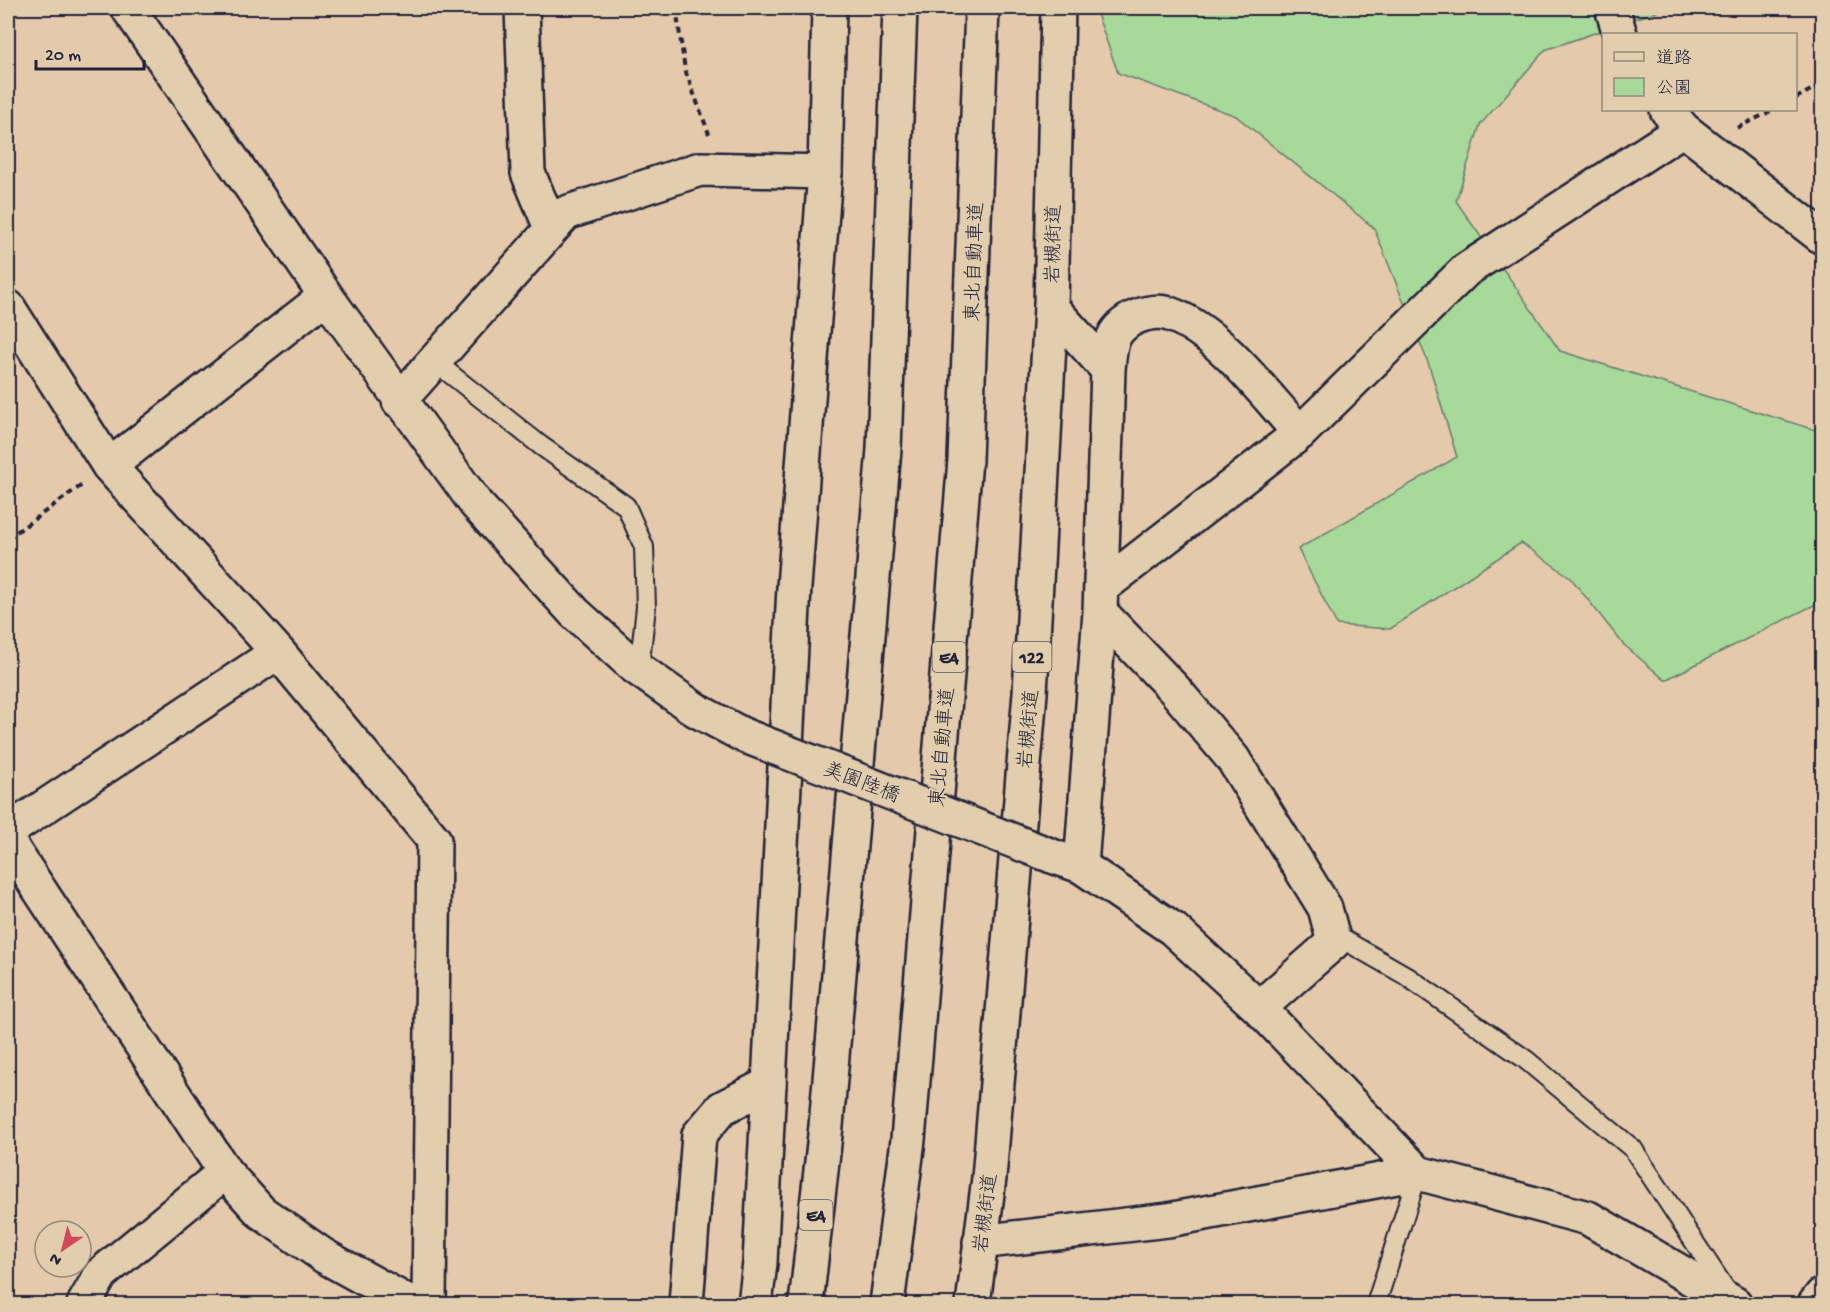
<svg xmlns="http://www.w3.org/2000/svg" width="1830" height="1312" viewBox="0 0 1830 1312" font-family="'Gochi Hand','Klee One',sans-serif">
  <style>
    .green { fill: #a7d99a; stroke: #647e6a; stroke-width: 1.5 }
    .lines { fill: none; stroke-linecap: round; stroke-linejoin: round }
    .service-casing { stroke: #22223b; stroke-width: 22 }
    .minor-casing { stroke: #22223b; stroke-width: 38 }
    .trunk-casing { stroke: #22223b; stroke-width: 38 }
    .motorway-casing { stroke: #22223b; stroke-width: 38 }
    .path { stroke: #22223b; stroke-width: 4; stroke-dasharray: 6 4.5; stroke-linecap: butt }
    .service { stroke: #e2cead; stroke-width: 18 }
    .minor { stroke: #e2cead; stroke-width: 33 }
    .trunk { stroke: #e2cead; stroke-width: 33 }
    .motorway { stroke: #e2cead; stroke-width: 33 }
    .minor-bridge-casing { stroke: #22223b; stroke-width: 38; stroke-linecap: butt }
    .minor-bridge { stroke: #e2cead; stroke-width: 33 }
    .labels { text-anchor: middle; stroke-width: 4.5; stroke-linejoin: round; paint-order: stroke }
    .shield { fill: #e2cead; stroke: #5c565d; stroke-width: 1.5 }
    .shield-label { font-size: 18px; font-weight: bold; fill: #22223b }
    .street-label { font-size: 20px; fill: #22223b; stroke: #e2cead }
  </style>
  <rect width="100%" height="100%" fill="#e4c9ab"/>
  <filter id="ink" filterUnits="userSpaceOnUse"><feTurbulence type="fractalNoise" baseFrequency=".0167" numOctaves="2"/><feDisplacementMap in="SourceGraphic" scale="12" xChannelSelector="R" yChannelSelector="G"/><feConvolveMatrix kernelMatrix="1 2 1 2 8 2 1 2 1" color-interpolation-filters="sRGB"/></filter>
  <g filter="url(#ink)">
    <!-- green -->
    <path class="green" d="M1095 8H1667L1545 50 1480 125 1456 201 1560 351 1822 432V601L1665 680 1623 644 1570 577 1521 543 1390 629 1337 625 1298 549 1457 457 1429 365 1374 228 1236 116 1118 73Z"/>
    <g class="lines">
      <!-- service casing -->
      <g class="service-casing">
        <path id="service" d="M434 361 540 445 626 506 644 547 646 607 639 670
          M1332 933 1405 975 1525 1059 1633 1149 1728 1293
          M1376 1304 1418 1173"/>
      </g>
      <!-- minor casing -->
      <g class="minor-casing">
        <path id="minor" d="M128 8 326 296 476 504 575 613 635 667 696 710 743 735
          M522 8 528 173 551 228
          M1612 8 1620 34
          M1667 110 1683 129 1822 237
          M8 307 109 466 278 652 434 840 429 1304
          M1051 307 1108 370 1100 612 1081 866
          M1108 370C1110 345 1110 329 1136 317 1146 313 1160 310 1172 315 1219 332 1266 396 1300 433
          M399 401 566 213 700 169 825 172
          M109 466 326 296
          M1101 588 1300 433 1466 270 1683 129
          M1100 612 1174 689 1233 759 1325 908 1334 942 1259 1008
          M8 831 278 652
          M8 842 225 1172 261 1212 324 1256 411 1304
          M1052 856 1081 866 1173 929 1259 1008 1418 1173 1588 1218 1735 1304
          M980 1242 1168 1220 1418 1173
          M84 1304 101 1274 225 1172
          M686 1304 699 1135 722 1108 769 1084
          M1815 1304 1822 1295"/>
      </g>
      <!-- trunk casing -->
      <g class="trunk-casing">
        <path id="trunk" d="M755 1304 760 1263 794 587 825 172 829 8
          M973 1304 989 1178 1030 693 1051 307 1058 8"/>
      </g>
      <!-- motorway casing -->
      <g class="motorway-casing">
        <path id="motorway" d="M806 1304 826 1126 884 449 900 8
          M887 1304 908 1140 965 460 982 8"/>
      </g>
      <!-- path -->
      <path class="path" d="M676 8 685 70 709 134
        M1796 98 1822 84
        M1737 128 1773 110
        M8 538 82 485"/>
      <!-- service -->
      <use href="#service" class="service"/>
      <!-- minor -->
      <use href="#minor" class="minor"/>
      <!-- trunk -->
      <use href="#trunk" class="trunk"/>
      <!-- motorway -->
      <use href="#motorway" class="motorway"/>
      <!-- minor-bridge casing -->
      <g class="minor-bridge-casing">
        <path id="minor-bridge" d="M743 735 1052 856"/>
      </g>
      <!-- minor-bridge -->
      <use href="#minor-bridge" class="minor-bridge"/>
    </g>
  </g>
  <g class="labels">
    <!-- shield labels -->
    <g class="shield">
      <rect x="932.5" y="642" width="33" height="30" rx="4.5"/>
      <rect x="1012.5" y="642" width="39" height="30" rx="4.5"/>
      <rect x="799.5" y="1200" width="33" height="30" rx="4.5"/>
    </g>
    <g class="shield-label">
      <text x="949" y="663">E4</text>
      <text x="1032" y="663">122</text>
      <text x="816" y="1221">E4</text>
    </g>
    <!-- street labels -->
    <g class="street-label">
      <text transform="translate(1052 244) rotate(-89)" y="7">岩槻街道</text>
      <text transform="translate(973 262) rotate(-88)" y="7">東北自動車道</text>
      <text transform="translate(1027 729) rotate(-85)" y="7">岩槻街道</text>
      <text transform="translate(941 747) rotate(-85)" y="7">東北自動車道</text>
      <text transform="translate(862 781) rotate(21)" y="7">美園陸橋</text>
      <text transform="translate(984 1213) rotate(-83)" y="7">岩槻街道</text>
    </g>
  </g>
  <!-- margin -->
  <rect width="1830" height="1312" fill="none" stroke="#e2cead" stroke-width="30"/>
  <rect x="15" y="15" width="1800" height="1282" fill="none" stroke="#22223b" stroke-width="2" filter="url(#ink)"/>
  <!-- legend -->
  <rect x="1602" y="33" width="195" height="78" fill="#e2cead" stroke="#95897f" stroke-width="1.5"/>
  <rect x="1614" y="52" width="30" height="9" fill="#e2cead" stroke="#95897f" stroke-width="1.5"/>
  <text x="1656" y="63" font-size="18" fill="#22223b">道路</text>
  <rect x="1614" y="78" width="30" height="18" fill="#a7d99a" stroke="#95897f" stroke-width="1.5"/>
  <text x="1656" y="93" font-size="18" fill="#22223b">公園</text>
  <!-- north arrow -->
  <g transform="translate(63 1249) rotate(215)"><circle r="28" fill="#e2cead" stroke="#95897f" stroke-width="1.5"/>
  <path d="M0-4.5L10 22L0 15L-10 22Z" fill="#d1495b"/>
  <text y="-9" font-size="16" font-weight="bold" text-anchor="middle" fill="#22223b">N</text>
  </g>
  <!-- scale -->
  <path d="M36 60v9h108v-9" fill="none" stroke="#22223b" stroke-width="3"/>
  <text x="45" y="60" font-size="18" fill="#22223b" stroke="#e2cead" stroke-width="4.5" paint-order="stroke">20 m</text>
</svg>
